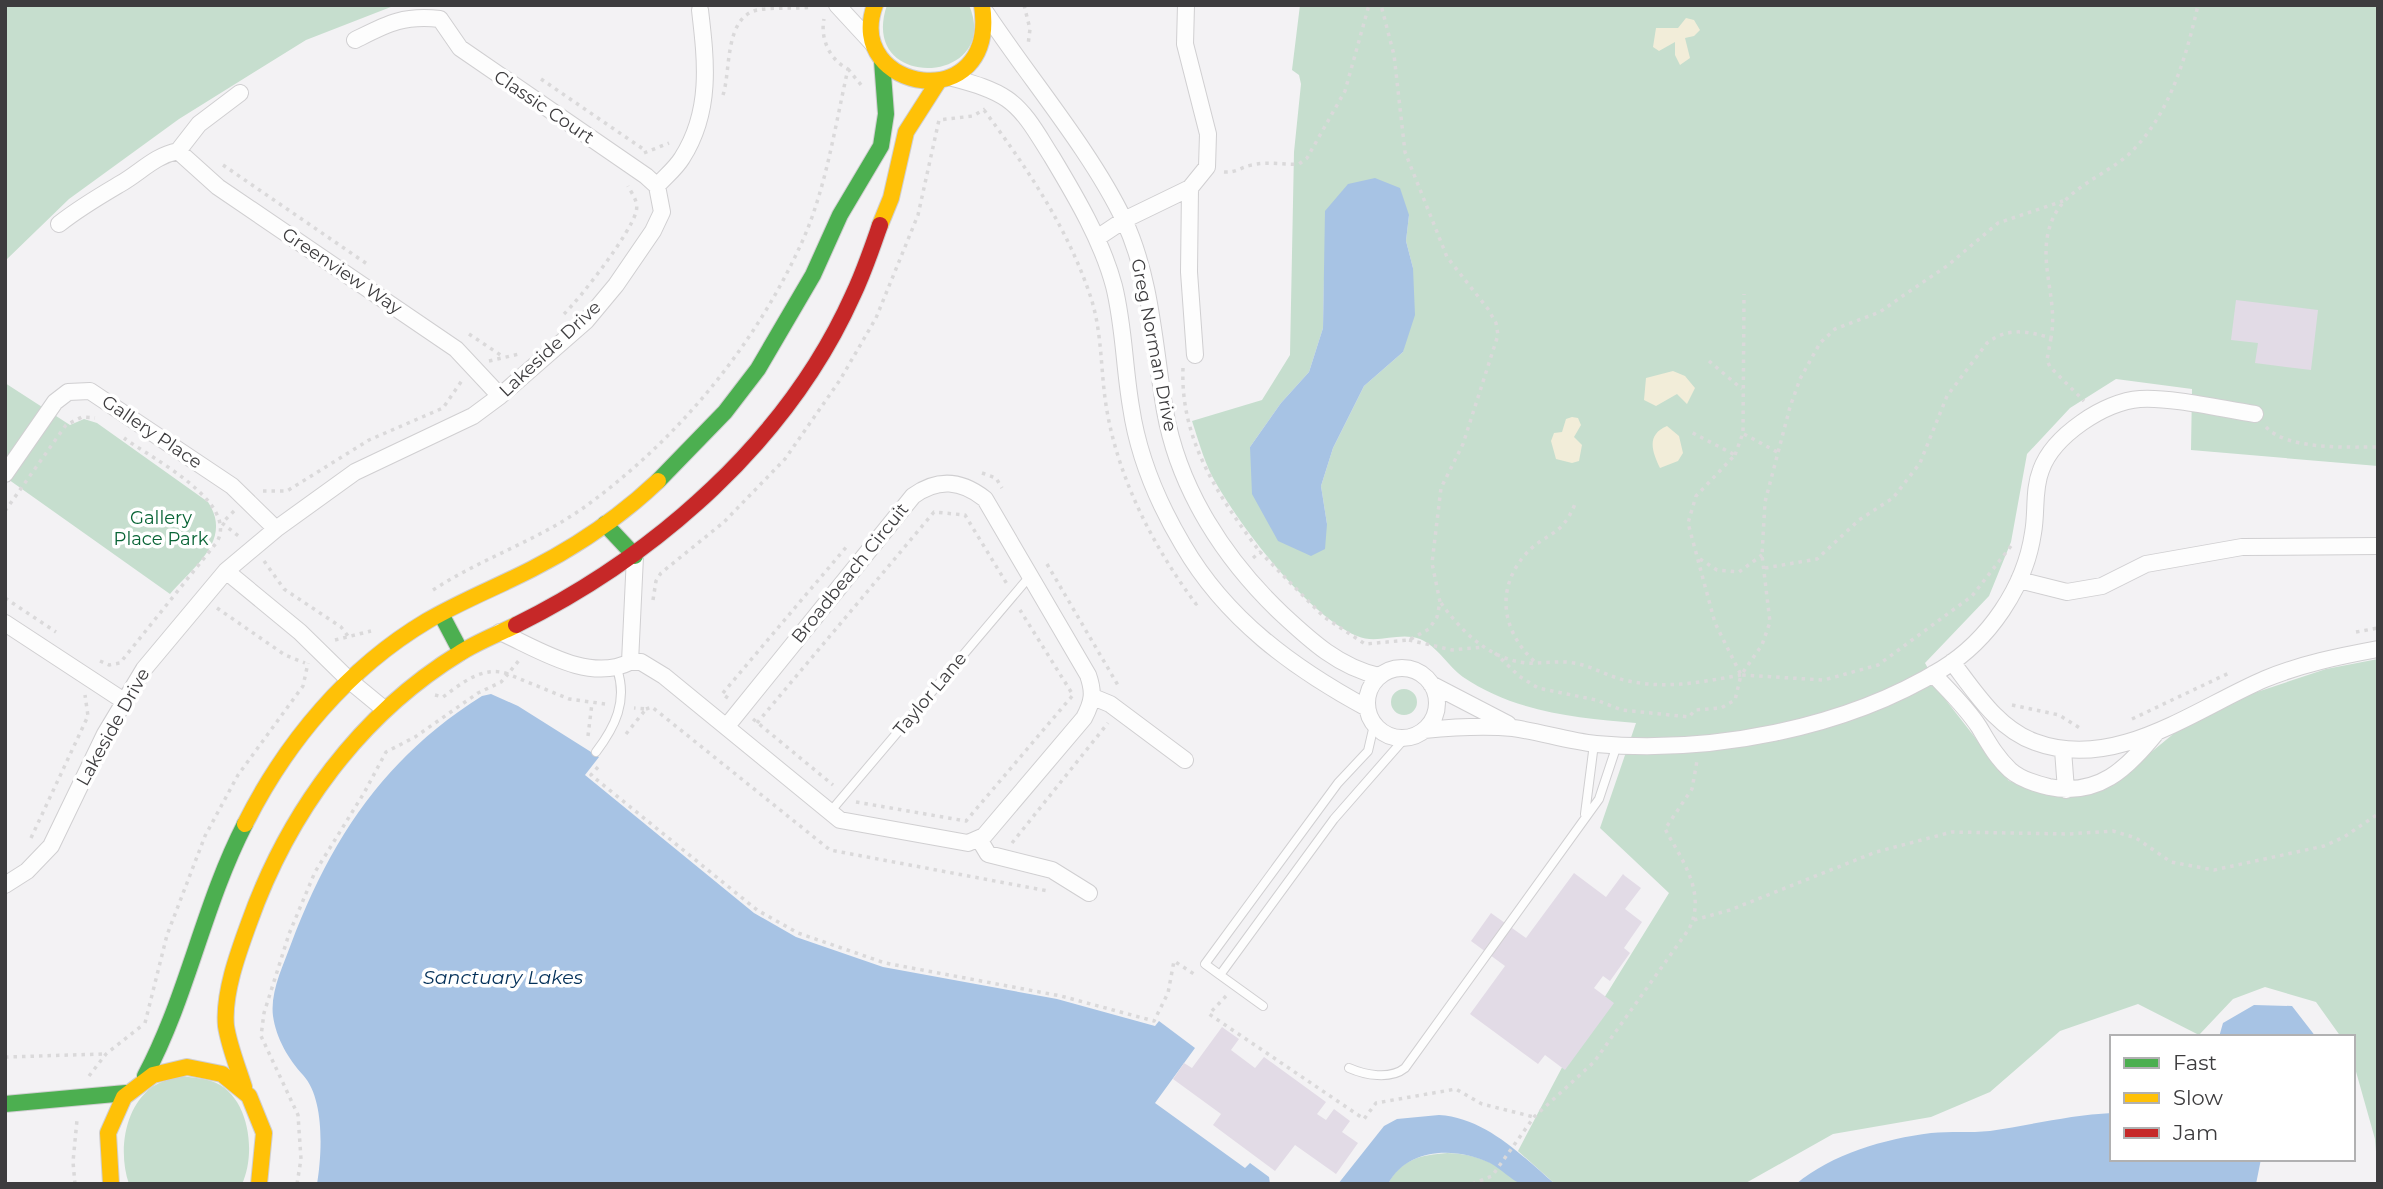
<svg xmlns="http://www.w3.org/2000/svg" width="2383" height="1189" viewBox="0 0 2383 1189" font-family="Montserrat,sans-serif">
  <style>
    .green { fill: #c6dece; fill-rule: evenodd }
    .sand { fill: #f2edd9 }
    .water { fill: #a7c3e4 }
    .building { fill: #e2dbe6 }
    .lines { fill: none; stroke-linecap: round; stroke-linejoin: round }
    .lane-casing { stroke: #d0cfd1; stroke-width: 10 }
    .street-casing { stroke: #d0cfd1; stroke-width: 18 }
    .fast-casing { stroke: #d0cfd1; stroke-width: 18 }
    .slow-casing { stroke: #d0cfd1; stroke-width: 18 }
    .jam-casing { stroke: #d0cfd1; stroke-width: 18 }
    .path { stroke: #dad9da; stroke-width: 3.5; stroke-dasharray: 3.5 5; stroke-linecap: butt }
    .lane { stroke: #fdfdfd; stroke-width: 8 }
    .street { stroke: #fdfdfd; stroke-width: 16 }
    .fast { stroke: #4caf50; stroke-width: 16 }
    .slow { stroke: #ffc107; stroke-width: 16 }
    .jam { stroke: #c62828; stroke-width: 16 }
    .labels { text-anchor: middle; stroke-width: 7; stroke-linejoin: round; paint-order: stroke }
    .street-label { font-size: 18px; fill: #3d3c3e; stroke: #fff }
    .park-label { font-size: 18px; fill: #096436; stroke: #fff }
    .water-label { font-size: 19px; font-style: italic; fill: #033059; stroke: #fff }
  </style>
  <rect width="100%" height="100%" fill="#f3f2f4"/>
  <!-- green -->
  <path class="green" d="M5 5H396L306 40 179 119 69 199 5 261Z
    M887 5H969C1003 85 857 93 887 5Z
    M1300 5H2378V466L2191 450 2192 389 2116 379 2070 408 2027 454 2011 542 1989 596 1925 663 1945 699 2009 781 2069 794 2110 786 2183 726 2254 693 2326 669 2378 659V1176L2375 1139 2353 1061V1037H2341L2316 1002 2265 987 2233 999 2199 1035 2138 1004 2060 1031 1990 1092 1931 1117 1833 1134 1744 1184H1555L1518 1151 1567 1058 1669 893 1600 828 1636 723C1577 718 1514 712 1463 677 1448 666 1437 646 1420 639 1398 631 1378 645 1357 636 1306 614 1238 524 1212 476 1203 458 1198 439 1192 421L1262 400 1290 355 1294 152 1301 84 1299 75 1292 70ZM1409 215 1406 241 1413 268 1403 352 1364 386 1333 448 1321 486 1327 524 1250 447 1281 403 1309 372 1323 328 1324 278Z
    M5 383 70 425 84 419 97 423 208 502C233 540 194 566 170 594L5 477Z
    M1391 702a13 13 0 1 1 26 0a13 13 0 1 1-26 0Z
    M178 1076C189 1077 201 1078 211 1081 249 1093 257 1152 242 1184H129C118 1152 124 1108 152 1087 160 1082 170 1079 178 1076Z
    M1447 1153C1473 1153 1502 1164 1520 1184H1388C1401 1159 1421 1155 1447 1153Z"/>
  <!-- sand -->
  <path class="sand" d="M1686 18 1694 20 1700 30 1694 36 1685 38 1690 58 1680 65 1675 55V42L1659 51 1653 47 1656 28H1678Z
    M1673 371 1685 376 1695 388 1687 404 1677 394 1656 406 1644 400 1646 378Z
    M1572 417 1578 418 1581 425 1574 437 1582 445 1579 461 1572 463 1556 459 1551 441 1554 433 1562 432 1566 419Z
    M1667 426 1679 436 1683 453 1678 461 1660 468C1652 451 1646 435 1667 426Z"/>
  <!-- water -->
  <path class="water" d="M1375 178 1400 188 1409 215 1406 241 1413 268 1415 315 1403 352 1364 386 1333 448 1321 486 1327 524 1325 549 1311 556 1278 541 1252 494 1250 447 1281 403 1309 372 1323 328 1325 211 1348 184Z
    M491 694 518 706 599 757 585 775 754 913 796 937 883 967 1057 999 1155 1026 1159 1021 1195 1048 1155 1103 1245 1168 1250 1163 1269 1177 1270 1184H317C322 1154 325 1099 303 1075 289 1060 276 1038 273 1016 270 992 283 966 291 944 331 838 385 757 482 696Z
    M2254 1005 2292 1006 2316 1037H2219L2223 1023Z
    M2112 1113V1159H2261L2256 1184H1796C1832 1154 1884 1139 1931 1133 1950 1131 1970 1133 1990 1131 2031 1125 2070 1115 2112 1113Z
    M1439 1115C1486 1118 1521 1155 1555 1184 1545 1184 1530 1187 1522 1184 1512 1181 1500 1168 1490 1163 1456 1147 1408 1147 1388 1184H1338L1384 1126 1397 1119Z"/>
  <!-- building -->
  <path class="building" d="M2236 300 2318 310 2311 370 2255 363 2258 343 2231 340Z
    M1574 873 1606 897 1623 874 1625 876 1641 888 1625 909 1642 922 1624 948 1630 953 1610 981 1603 976 1594 988 1614 1003 1565 1070 1545 1055 1538 1064 1470 1014 1505 966 1471 941 1491 913 1526 938Z
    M1222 1027 1239 1039 1231 1050 1255 1068 1264 1057 1326 1102 1317 1114 1326 1120 1334 1109 1350 1121 1342 1132 1358 1143 1336 1174 1295 1145 1275 1171 1213 1125 1221 1114 1173 1079 1184 1063 1192 1068Z"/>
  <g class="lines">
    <!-- lane casing -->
    <g class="lane-casing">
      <path id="lane" d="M1374 725 1368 751 1338 783 1205 964 1220 975 1334 819 1405 738
        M596 752C615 727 628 701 617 669
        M830 812 1030 576
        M1585 814 1594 744
        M1220 975 1263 1006
        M1349 1068C1365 1075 1390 1080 1405 1068L1599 799 1617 745"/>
    </g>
    <!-- street casing -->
    <g class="street-casing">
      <path id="street" d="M837 5 873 44
        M986 13C1029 78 1091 151 1124 220 1152 280 1154 347 1165 411 1179 490 1225 560 1282 614 1311 641 1339 667 1379 676
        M440 19 460 48 646 176 657 186
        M355 40C387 24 402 15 440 19
        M953 78C971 83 991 88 1007 99 1027 113 1039 137 1052 157 1076 197 1102 241 1114 286 1124 326 1124 366 1131 407 1138 455 1158 503 1183 545 1226 619 1293 668 1367 708
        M178 151 218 187 456 349 500 396
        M1190 188 1189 272 1195 355
        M59 224C79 208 98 197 120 184 141 172 154 156 178 151L199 124 240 93
        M1097 238 1124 220 1190 188 1207 167 1208 134 1185 44 1186 5
        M5 474 55 402 68 392 90 391 232 486 276 529
        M226 571 300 632 350 681 384 709
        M2019 580 2067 592 2102 586 2146 564 2242 547 2378 546
        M5 623 124 701
        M500 632C538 649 589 683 630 662L635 556
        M630 662H641L664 676 840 820 968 843 984 836 1084 718C1093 701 1094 692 1088 675L985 499C961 480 938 478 913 496L727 726
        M1952 662C1975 692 1998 729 2035 742 2115 772 2195 709 2265 679 2301 664 2340 656 2378 649
        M1367 703a35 35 0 1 1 70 0a35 35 0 1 1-70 0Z
        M1933 674C1949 691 1966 707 1979 727 1988 742 1996 757 2010 770 2020 779 2036 784 2049 787 2098 797 2127 769 2156 733
        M1431 684 1508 724
        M1093 697 1110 704 1185 760
        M1424 730C1454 727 1483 725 1513 728 1541 732 1568 741 1596 744 1710 754 1844 729 1942 669 1989 640 2025 587 2033 533 2037 512 2033 490 2041 470 2053 436 2105 401 2140 399 2171 397 2222 409 2255 414
        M2063 750 2066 790
        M979 839 988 854 1052 870 1089 893
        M5 885 27 871 51 846 105 734 144 669 226 571 276 529 355 472 473 416 500 396 586 321 616 285 653 231 662 212 657 186C665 177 676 168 682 158 712 111 706 61 700 10"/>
    </g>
    <!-- fast casing -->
    <g class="fast-casing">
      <path id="fast" d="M658 481 725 412 758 369 813 275 840 215 881 146 886 114 882 61
        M605 524 635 556
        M441 614 461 652
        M145 1076C188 995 203 906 245 824
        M5 1104 126 1093"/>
    </g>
    <!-- slow casing -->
    <g class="slow-casing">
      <path id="slow" d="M875 5C843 92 999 119 982 5
        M880 225 891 198 906 132 938 82
        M245 824C286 742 348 668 427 621 461 601 497 587 532 569 577 546 621 516 658 481
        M244 1087C238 1068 229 1046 226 1026 223 994 238 953 249 923 288 813 359 715 460 653 477 642 498 634 516 625
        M111 1184 108 1133 124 1097 153 1075 187 1067 222 1074 249 1096 264 1133 259 1184"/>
    </g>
    <!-- jam casing -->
    <g class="jam-casing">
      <path id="jam" d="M516 625C657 555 788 440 853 295 864 272 872 248 880 225"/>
    </g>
    <!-- path -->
    <path class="path" d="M1024 5 1030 29 1028 45
      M848 69 862 86
      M541 79 646 151
      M723 95C731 71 724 18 757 10 774 7 795 9 813 7
      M984 110C1027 168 1067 227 1090 295 1103 333 1100 372 1107 411 1119 480 1154 548 1196 604L1201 600
      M644 153 669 143
      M223 165 370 266
      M1224 172C1236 173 1241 167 1252 165 1267 161 1283 165 1299 164L1307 158 1345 91 1369 5
      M564 314C582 296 630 234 636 212 639 202 632 194 628 186
      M469 334 502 356
      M2051 338 2047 360 2050 367 2084 401
      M489 361 519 354
      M1709 361 1742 389
      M1183 368C1180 440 1219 497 1260 552
      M2266 427C2287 450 2347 447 2378 447
      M1744 434 1779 453
      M1735 455 1743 433 1744 294
      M982 473 996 478 1002 488
      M263 491H287L369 440 443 408 463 379
      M5 511 66 425 82 417 95 418
      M234 511 222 523 241 538
      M2011 546 1972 596 1878 665 1824 680 1741 675 1762 645 1770 622 1762 555 1765 502 1790 407 1800 379 1820 343 1835 329 1880 312 1904 295 1947 266 1998 223 2063 201
      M1253 558 1260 552 1324 617 1365 644 1409 640 1429 629 1437 617 1440 602 1432 563 1441 488 1463 444 1498 335 1496 323 1488 309 1447 257 1405 152 1394 55 1381 5
      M1700 559 1717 570 1739 572 1762 555
      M264 561 284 589 341 627 348 636
      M1047 564 1119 687
      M1765 568 1817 559 1859 520 1893 498 1920 463 1947 396 1987 343C2008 327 2027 331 2051 338 2059 296 2034 257 2054 216 2068 188 2105 175 2128 155 2169 117 2186 58 2198 5
      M433 590C482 558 539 540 586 506 678 439 755 346 802 242 826 189 835 126 848 69 830 60 820 39 824 19
      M5 598 56 632
      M653 600 656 581 661 573 724 522 785 459 840 380 876 318 918 215 939 120 973 116 985 109
      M1441 603C1461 631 1489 659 1526 663 1542 664 1558 660 1574 663 1592 666 1607 676 1624 680 1665 690 1701 682 1741 675
      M217 608 285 655 305 663
      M2356 632 2378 628
      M335 640 371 631
      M1409 640 1452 650 1484 647
      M1495 653 1519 676 1538 688 1596 700 1622 710 1689 717 1695 710 1721 708 1735 700 1741 675 1715 623 1688 523 1696 496 1735 455 1691 432
      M100 661 109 665 120 663 217 542C239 502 151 458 124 438
      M1534 661C1503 632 1495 591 1524 556 1544 532 1561 539 1575 504
      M435 695 443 697C462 683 483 665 508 674L520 659
      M728 698 722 694 848 545
      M2012 705 2059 715 2083 730
      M646 709 652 707 830 850 1048 891
      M753 719 833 785
      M2132 719 2229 673
      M757 723 934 512 965 515 1007 584
      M626 734 646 709 634 708
      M588 736 592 703
      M598 767 591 775 757 910 798 933 885 963 1061 996 1154 1021 1168 993 1174 961 1194 974
      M856 802 966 821 1073 695 1020 610
      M31 838 88 716 85 695
      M1012 843 1108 723
      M1694 920 1730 910 1876 852 1952 832 2069 834 2113 831 2136 838 2171 862 2214 870 2324 846 2344 837 2378 814
      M1226 996 1209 1014 1364 1119 1376 1103 1456 1089 1482 1104 1534 1117
      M145 1023 167 935 205 836 238 775 303 686 308 663
      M5 1057 105 1054
      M89 1076 106 1054 144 1024
      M75 1184 73 1162 77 1120
      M297 1184 301 1159 298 1115 261 1036 264 1013 289 934 315 872 364 793 386 752 415 737 478 693 501 682 508 674 569 699 605 704
      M1472 1184 1492 1176 1534 1117 1594 1062 1689 929C1707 893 1682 860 1665 829L1692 789 1697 761"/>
    <!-- lane -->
    <use href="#lane" class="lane"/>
    <!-- street -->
    <use href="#street" class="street"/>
    <!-- fast -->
    <use href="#fast" class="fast"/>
    <!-- slow -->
    <use href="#slow" class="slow"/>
    <!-- jam -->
    <use href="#jam" class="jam"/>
  </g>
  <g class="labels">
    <!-- street labels -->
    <g class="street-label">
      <text transform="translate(544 107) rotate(34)" y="6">Classic Court</text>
      <text transform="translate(342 271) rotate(34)" y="6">Greenview Way</text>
      <text transform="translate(1154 345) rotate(79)" y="6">Greg Norman Drive</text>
      <text transform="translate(550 349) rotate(-43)" y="6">Lakeside Drive</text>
      <text transform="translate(152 432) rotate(34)" y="6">Gallery Place</text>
      <text transform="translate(850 573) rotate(-51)" y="6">Broadbeach Circuit</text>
      <text transform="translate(930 694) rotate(-50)" y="6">Taylor Lane</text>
      <text transform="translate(113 727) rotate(-61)" y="6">Lakeside Drive</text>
    </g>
    <!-- park labels -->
    <g class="park-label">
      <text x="161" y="524">Gallery<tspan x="161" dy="21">Place Park</tspan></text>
    </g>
    <!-- water labels -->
    <g class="water-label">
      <text x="503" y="984">Sanctuary Lakes</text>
    </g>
  </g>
  <!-- border -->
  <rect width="2383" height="1189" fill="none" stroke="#3d3c3e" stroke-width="14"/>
  <!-- legend -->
  <rect x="2110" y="1035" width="245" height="126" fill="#ffffff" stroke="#b1b1b2" stroke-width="2"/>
  <rect x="2124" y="1058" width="35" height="10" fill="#4caf50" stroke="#b1b1b2" stroke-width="2"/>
  <text x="2173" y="1070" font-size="21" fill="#3d3c3e">Fast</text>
  <rect x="2124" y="1093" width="35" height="10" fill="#ffc107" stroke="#b1b1b2" stroke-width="2"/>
  <text x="2173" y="1105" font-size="21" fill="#3d3c3e">Slow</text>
  <rect x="2124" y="1128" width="35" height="10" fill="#c62828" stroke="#b1b1b2" stroke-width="2"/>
  <text x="2173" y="1140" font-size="21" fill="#3d3c3e">Jam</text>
</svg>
